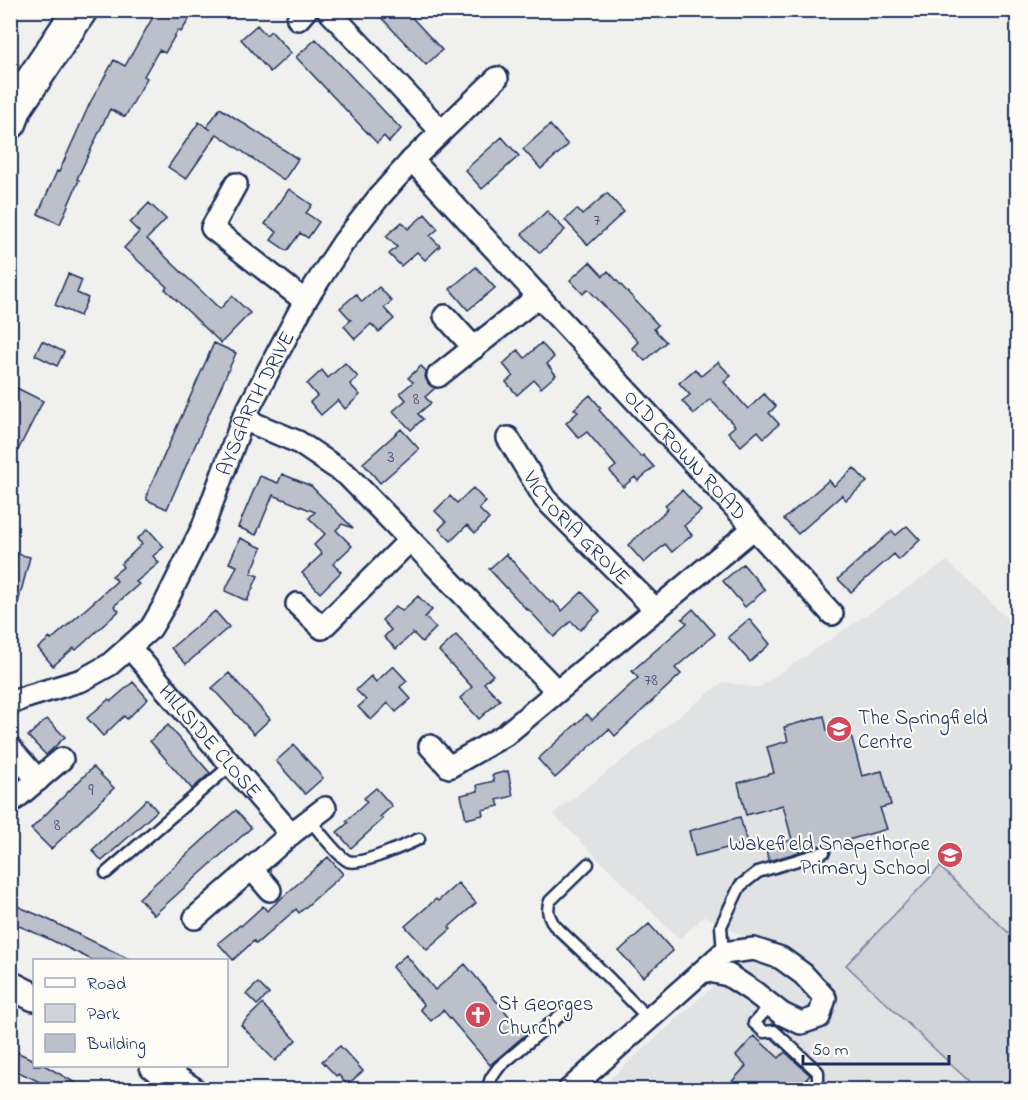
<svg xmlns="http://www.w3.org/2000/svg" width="1028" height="1100" viewBox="0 0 1028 1100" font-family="'Indie Flower',sans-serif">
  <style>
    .built { fill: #e0e2e3 }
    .green { fill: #d0d3d8; stroke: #76819b; stroke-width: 1.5 }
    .building { fill: #bbc0ca; stroke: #1b2f5e; stroke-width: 1.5 }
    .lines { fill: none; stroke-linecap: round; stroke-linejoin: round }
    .service-casing { stroke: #1b2f5e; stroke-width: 15 }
    .minor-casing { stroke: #1b2f5e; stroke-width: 26 }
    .tertiary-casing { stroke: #1b2f5e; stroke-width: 32 }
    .trunk-casing { stroke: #1b2f5e; stroke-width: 38 }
    .service { stroke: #fdfcf7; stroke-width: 10 }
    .minor { stroke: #fdfcf7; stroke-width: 21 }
    .tertiary { stroke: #fdfcf7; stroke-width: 27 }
    .trunk { stroke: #fdfcf7; stroke-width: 33 }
    .labels { text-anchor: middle; stroke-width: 4.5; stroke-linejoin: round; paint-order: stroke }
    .number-label { font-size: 18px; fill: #435379 }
    .street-label { font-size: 21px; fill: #1b2f5e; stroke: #fdfcf7 }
    .poi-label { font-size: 21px; fill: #1b2f5e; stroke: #fdfcf7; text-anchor: start }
  </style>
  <rect width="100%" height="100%" fill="#f0f0ee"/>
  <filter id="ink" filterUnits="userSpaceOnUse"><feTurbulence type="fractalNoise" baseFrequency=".0167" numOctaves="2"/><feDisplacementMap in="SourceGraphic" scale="12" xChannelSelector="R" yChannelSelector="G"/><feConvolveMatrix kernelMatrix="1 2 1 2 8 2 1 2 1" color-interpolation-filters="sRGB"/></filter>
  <g filter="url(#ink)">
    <!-- built -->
    <path class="built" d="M947 561 1017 628V1089H599L710 989 746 938 705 916 679 939 553 814 723 682 758 688Z"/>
    <!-- green -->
    <path class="green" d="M940 867 1017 941V1081L1009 1089H977L846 965Z"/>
    <!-- building -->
    <path class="building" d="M157 10H184L192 15 181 32 178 30 165 53 159 50 144 76 147 78 125 117 110 109 77 179 79 180 60 224 38 214 57 171 59 172 90 103 114 60 125 66Z
      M374 10H405L442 50 426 65Z
      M257 25 266 35 271 31 291 53 270 72 241 39Z
      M316 39 401 129 389 142 384 136 377 143 296 57Z
      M220 108 298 159 284 180 217 134 186 179 168 167 199 122 211 130 207 127Z
      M550 125 568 145 541 169 523 149Z
      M502 137 519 156 482 189 465 170Z
      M289 189 312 205 306 213 319 222 308 238 300 233 287 251 271 240 277 232 265 224Z
      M607 193 624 212 588 245 565 220 577 209 582 215Z
      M149 203 166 219 147 239 220 309 232 296 250 313 221 343 165 289 167 287 124 248 139 232 130 223Z
      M547 211 565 230 540 253 522 234Z
      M425 214 438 229 430 236 440 246 425 260 417 252 401 266 389 254 397 247 386 236 402 222 408 229Z
      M590 262 603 276 608 271 658 325 654 329 666 342 645 361 632 348 638 342 628 331 588 289 583 294 570 280Z
      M476 267 495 288 468 310 450 289Z
      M68 274 82 280 77 293 88 298 80 316 55 305Z
      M379 287 392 301 384 308 394 319 379 332 371 324 355 339 344 326 351 320 340 308 356 294 362 302Z
      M42 341 64 352 57 366 35 355Z
      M214 343 236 353 167 509 147 500V494Z
      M541 343 554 357 547 364 556 375 541 388 534 380 517 395 506 382 513 376 503 364 518 350 525 358Z
      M718 362 731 376 724 382 748 409 764 394 776 406 769 413 779 424 764 438 758 431 741 446 728 432 735 426 710 399 694 414 682 401 690 395 679 383 695 369 701 376Z
      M345 363 358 377 350 384 360 395 345 409 338 400 321 415 310 402 317 396 307 384 322 370 328 378Z
      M421 366 426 371 425 377 428 383 435 388 425 397 431 403 418 414 423 419 411 430 393 411 406 400 400 393 413 382 408 378Z
      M17 388 43 401 10 466V402Z
      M590 395 601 408 599 410 622 436 641 457 643 455 654 467 638 481 635 477 623 487 610 471 616 466 587 432 579 438 566 423 578 412 574 409Z
      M401 429 419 449 380 483 363 463Z
      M854 468 867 482 846 500 841 494 842 495 798 534 784 519 829 480 834 486Z
      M282 474 311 486 353 528 342 524 336 530 352 546 333 564 341 572 320 593 302 573 322 554 314 545 325 534 309 518 315 512 273 495 256 535 238 527 260 476 278 483Z
      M473 488 486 502 479 509 489 519 475 533 467 525 451 541 439 529 446 522 435 511 450 496 457 503Z
      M682 490 701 511 684 526 692 535 672 552 665 544 644 563 628 545 668 509 665 505Z
      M907 526 920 540 899 560 894 554 851 592 838 579 892 531 896 535Z
      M148 529 164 547 153 556 159 563 136 582 139 584 114 606 119 611 76 650 74 648 53 666 38 648 50 638 51 640 117 581 112 576 123 567 121 564 142 544 137 539Z
      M240 538 262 548 251 573 258 576 247 601 225 591 237 566 229 563Z
      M10 552 30 557 16 611 10 610Z
      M506 554 551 603 553 601 562 611 582 592 600 611 580 630 571 621 554 637 528 609 527 610 489 569Z
      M743 564 765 590 745 607 723 581Z
      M418 596 432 610 425 617 436 628 422 642 413 633 396 649 384 637 391 630 382 620 396 606 402 611Z
      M693 609 715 634 675 668 681 674 615 736 609 729 555 778 538 759 587 714 592 720 638 678 632 671 687 623 682 619Z
      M215 611 229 627 186 664 171 648Z
      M749 619 770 644 750 662 728 637Z
      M456 635 493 675 484 683 500 700 479 719 460 698 472 687 439 651Z
      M393 666 407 681 400 687 411 699 396 712 388 703 371 720 358 707 366 700 356 690 371 676 376 682Z
      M229 673 270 719 254 734 212 688Z
      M133 682 148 699 127 719 124 716 103 736 87 718 109 699 111 701Z
      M824 716 827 730 848 724 862 776 882 771 891 805 880 808 887 829 827 846 822 845 769 861 765 847 792 840 783 805 746 815 738 783 774 773 767 747 788 741 784 727Z
      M47 719 65 737 46 755 28 736Z
      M168 725 210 773 192 789 150 741Z
      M294 745 323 778 305 794 276 761Z
      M93 767 114 788 51 849 31 829Z
      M508 771 513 796 497 800 499 806 482 810 483 815 466 819 461 795 478 791 477 785 494 781 492 775Z
      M376 788 392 806 380 817 383 819 351 848 337 832 348 823 346 821 367 802 364 798Z
      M147 799 157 811 102 861 92 850Z
      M236 810 251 828 154 915 139 898Z
      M740 817 747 843 695 856 689 831Z
      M328 857 343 874 299 913 296 909 256 944 254 941 233 960 218 943 240 925 241 926 263 906 267 911Z
      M458 883 476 903 449 927 451 929 427 950 405 926 436 899 438 901Z
      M10 903 45 918 131 960H92L47 938 10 922Z
      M649 924 673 951 643 977 619 951Z
      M406 955 435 990 465 964 525 1035 490 1065 443 1010 431 1021 420 1009 424 1005 392 967Z
      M258 983 269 994 257 1005 246 994Z
      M262 1004 296 1040 275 1061 241 1025Z
      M754 1036 779 1058 785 1052 810 1075 798 1089H725L746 1066 736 1056Z
      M340 1046 363 1071 347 1085 338 1074 336 1076 322 1061Z
      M10 1049 34 1060V1065H44L86 1089H48L37 1083 38 1081 10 1068Z"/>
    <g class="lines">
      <!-- service casing -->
      <g class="service-casing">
        <path id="service" d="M310 820C317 829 339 857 348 861 361 866 405 845 419 839
          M588 864 550 901C546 911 549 916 554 925L596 965 649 1019
          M106 873 231 765
          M723 953 721 926 740 886 758 872 824 852
          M771 1005 754 1023 764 1032 774 1031 818 1072V1085L821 1090
          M487 1090 491 1078 499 1067 564 1012"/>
      </g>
      <!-- minor casing -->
      <g class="minor-casing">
        <g id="minor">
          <path d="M328 10 441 131"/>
          <path d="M298 19 306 10"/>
          <path id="s1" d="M412 160 754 528 832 614"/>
          <path d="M236 184 212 228 305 301"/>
          <path d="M445 316 474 348"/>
          <path d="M438 376 539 296"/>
          <path d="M243 419 298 442 347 475 557 691"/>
          <path id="s2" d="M508 438 545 499 656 610"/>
          <path d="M297 604 322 628 410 540"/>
          <path id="s3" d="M130 648 291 834"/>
          <path id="s4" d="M10 704 23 698 82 680 109 665 151 628 165 604 203 527 243 419 305 301 343 243 379 197 412 160 497 78"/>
          <path d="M430 746 449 767 505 735 754 528"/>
          <path d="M10 748 38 780"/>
          <path d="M15 799 62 759"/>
          <path d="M252 869 270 890"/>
          <path d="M195 918 291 834 325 808"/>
          <path d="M569 1090 723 953 754 949 781 958 803 974 825 998 819 1017 801 1023 782 1014 754 992 728 975 705 970"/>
        </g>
      </g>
      <!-- tertiary casing -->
      <g class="tertiary-casing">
        <path id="tertiary" d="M10 985 34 997
          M154 1066 191 1090"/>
      </g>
      <!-- trunk casing -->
      <g class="trunk-casing">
        <path id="trunk" d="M10 122 15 107 80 10"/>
      </g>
      <!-- service -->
      <use href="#service" class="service"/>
      <!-- minor -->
      <use href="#minor" class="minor"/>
      <!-- tertiary -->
      <use href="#tertiary" class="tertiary"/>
      <!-- trunk -->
      <use href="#trunk" class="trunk"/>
    </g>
  </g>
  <!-- icons -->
  <defs>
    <g id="school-disc" transform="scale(1.35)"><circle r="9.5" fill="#d1495b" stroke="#fdfcf7"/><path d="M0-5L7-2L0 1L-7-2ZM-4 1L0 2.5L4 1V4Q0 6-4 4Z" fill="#fff"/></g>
    <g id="church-disc" transform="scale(1.35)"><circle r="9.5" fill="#d1495b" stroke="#fdfcf7"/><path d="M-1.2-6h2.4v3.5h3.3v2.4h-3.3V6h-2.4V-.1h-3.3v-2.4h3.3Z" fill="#fff"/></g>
  </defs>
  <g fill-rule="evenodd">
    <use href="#school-disc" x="839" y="729"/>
    <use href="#school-disc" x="950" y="855"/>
    <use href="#church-disc" x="478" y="1015"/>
  </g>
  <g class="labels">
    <!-- number labels -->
    <g class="number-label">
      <text x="597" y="225">7</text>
      <text x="416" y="404">8</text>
      <text x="391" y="462">3</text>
      <text x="651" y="685">78</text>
      <text x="91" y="795">9</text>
      <text x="57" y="830">8</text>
    </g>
    <!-- street labels -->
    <g class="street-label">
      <text dy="7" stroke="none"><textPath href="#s4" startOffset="411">AYSGARTH DRIVE</textPath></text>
      <text dy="7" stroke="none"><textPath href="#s1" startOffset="402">OLD CROWN ROAD</textPath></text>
      <text dy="7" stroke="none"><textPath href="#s2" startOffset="114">VICTORIA GROVE</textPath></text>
      <text dy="7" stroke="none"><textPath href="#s3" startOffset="123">HILLSIDE CLOSE</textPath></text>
    </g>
    <!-- poi labels -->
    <g class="poi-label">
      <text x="858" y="724">The Springfield<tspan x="858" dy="24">Centre</tspan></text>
      <text x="930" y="850" text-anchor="end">Wakefield Snapethorpe<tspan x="930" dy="24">Primary School</tspan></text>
      <text x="498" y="1010">St Georges<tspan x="498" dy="24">Church</tspan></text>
    </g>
  </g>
  <!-- margin -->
  <rect width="1028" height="1100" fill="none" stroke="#fdfcf7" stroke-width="36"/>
  <rect x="18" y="18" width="992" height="1064" fill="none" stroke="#1b2f5e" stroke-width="2" filter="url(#ink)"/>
  <!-- legend -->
  <rect x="33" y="959" width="195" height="108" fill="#fdfcf7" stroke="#a3aaba" stroke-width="1.5"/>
  <rect x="45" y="978" width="30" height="9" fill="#fdfcf7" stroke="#a3aaba" stroke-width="1.5"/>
  <text x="87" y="989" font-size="18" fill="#1b2f5e">Road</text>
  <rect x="45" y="1004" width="30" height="18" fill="#d0d3d8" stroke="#a3aaba" stroke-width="1.5"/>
  <text x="87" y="1019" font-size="18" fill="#1b2f5e">Park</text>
  <rect x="45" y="1034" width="30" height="18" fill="#bbc0ca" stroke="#a3aaba" stroke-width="1.5"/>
  <text x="87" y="1049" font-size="18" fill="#1b2f5e">Building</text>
  <!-- scale -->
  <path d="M803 1055v9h146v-9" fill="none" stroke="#1b2f5e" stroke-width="3"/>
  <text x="812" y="1055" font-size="18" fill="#1b2f5e" stroke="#fdfcf7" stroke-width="4.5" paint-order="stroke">50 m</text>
</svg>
